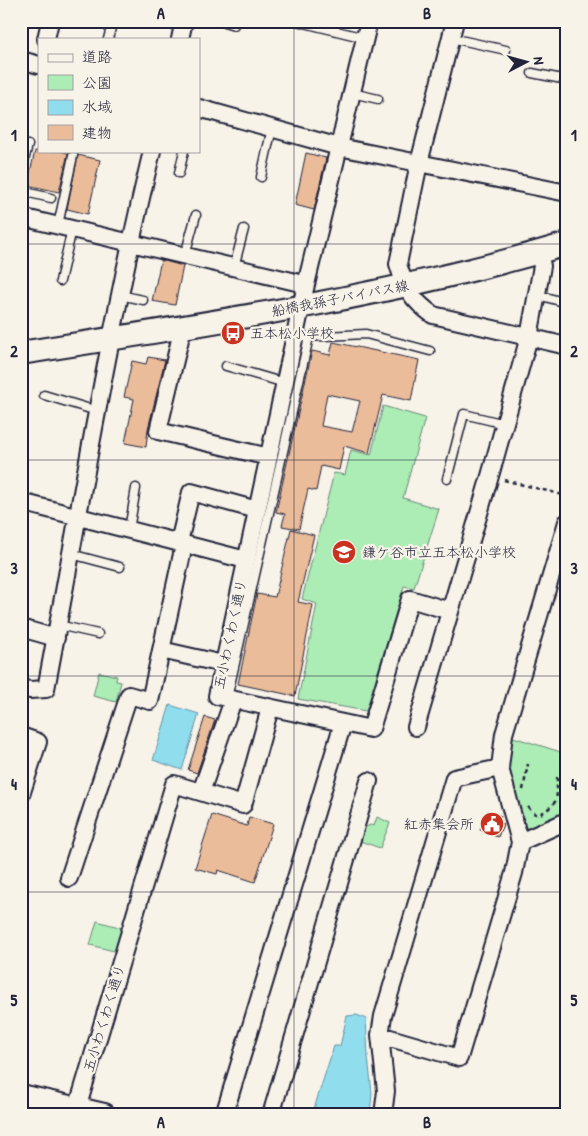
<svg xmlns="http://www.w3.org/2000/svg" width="588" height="1136" viewBox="0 0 588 1136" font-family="'Patrick Hand','Klee One',sans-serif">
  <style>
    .green { fill: #acecb5; stroke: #678778 }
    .water { fill: #90ddee; stroke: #6492a6 }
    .building { fill: #eabc9a; stroke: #22223b; fill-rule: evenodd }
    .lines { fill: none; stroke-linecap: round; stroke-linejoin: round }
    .lane-casing { stroke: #22223b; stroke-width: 11 }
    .street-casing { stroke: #22223b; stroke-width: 20 }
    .secondary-casing { stroke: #22223b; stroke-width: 26 }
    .path { stroke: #22223b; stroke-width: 2.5; stroke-dasharray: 4 4; stroke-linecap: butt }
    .lane { stroke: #f7f3e8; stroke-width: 8 }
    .street { stroke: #f7f3e8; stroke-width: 16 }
    .secondary { stroke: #f7f3e8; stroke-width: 22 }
    .grid { fill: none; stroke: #22223b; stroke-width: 1; stroke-opacity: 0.55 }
    .labels { text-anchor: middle; stroke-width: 4.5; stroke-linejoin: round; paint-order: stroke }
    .street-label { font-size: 14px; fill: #22223b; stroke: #f7f3e8 }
    .poi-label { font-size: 14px; fill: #22223b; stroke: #f7f3e8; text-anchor: start }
    .neatline { fill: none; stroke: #22223b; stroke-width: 2 }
    .grid-label { font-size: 16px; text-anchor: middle; font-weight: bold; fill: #22223b }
  </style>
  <rect width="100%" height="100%" fill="#f7f3e8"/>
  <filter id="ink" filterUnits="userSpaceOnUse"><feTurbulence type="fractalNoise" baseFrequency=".02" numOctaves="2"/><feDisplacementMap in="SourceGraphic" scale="10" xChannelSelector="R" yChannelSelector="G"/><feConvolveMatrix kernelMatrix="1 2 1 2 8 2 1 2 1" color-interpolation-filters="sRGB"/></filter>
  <g filter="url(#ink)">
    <!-- green -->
    <path class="green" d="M383 406 425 418 403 498 439 509 414 588 404 586 366 711 298 699 317 604 302 599 334 473 345 475 351 450 371 455Z
      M99 672 117 676 116 681 121 682 116 702 93 696Z
      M510 736 567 754C567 772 573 808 557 819 549 825 536 827 527 831L524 829 508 769Z
      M377 817 390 823 380 848 360 841 364 828 370 825 374 826Z
      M97 921 126 929 118 952 90 945Z"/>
    <!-- water -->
    <path class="water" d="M170 705 199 714 182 770 153 760Z
      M357 1015 366 1019 368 1057 372 1093 370 1115H312L334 1046H340L347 1016Z"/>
    <!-- building -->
    <path class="building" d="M35 151H60L68 153 59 192 27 185Z
      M306 153 326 158 314 210 295 205Z
      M78 155 100 160 88 214 67 209Z
      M161 260 183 266 175 305 152 301Z
      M333 342 419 360 411 401 383 395 369 453 344 446 339 470 321 466 316 491 308 489 299 529 282 526 285 514 276 512 310 360 312 351 330 355ZM327 394 360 401 352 432 321 426Z
      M148 357 165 360 148 429 146 447 125 443 134 399 124 397 132 361 146 364Z
      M291 529 314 535 298 602 313 605 295 696 238 684 257 594 275 597Z
      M205 717 215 720 197 773 188 770Z
      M488 811 501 816 498 822 503 824 498 837 480 830Z
      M212 815 247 826 249 817 273 824 255 882 218 870 217 874 195 868Z"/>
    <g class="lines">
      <!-- lane casing -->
      <g class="lane-casing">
        <path id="lane" d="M221 21 234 25
          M296 21 365 38
          M451 38 506 50
          M108 39 111 28
          M532 73 567 80
          M352 93 378 99
          M21 173 28 145
          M179 173 184 151
          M261 177 272 128
          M21 191 51 198
          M58 225 73 156
          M185 255 196 215
          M234 267 244 229
          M60 281 72 229
          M120 295 143 300
          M538 295 567 303
          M304 337 366 334 430 351
          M226 366 285 383
          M44 395 97 411
          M447 479 464 414 505 424
          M129 530 136 488
          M71 554 120 567
          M58 625 98 634
          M227 698 309 337"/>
      </g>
      <!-- street casing -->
      <g class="street-casing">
        <path id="street" d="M369 21 305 289 217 696 371 729 410 599 450 611
          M455 21 419 163 398 264C405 288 412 300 433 315L567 346
          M46 39 50 21
          M180 39 184 21
          M21 60 39 65
          M199 108 339 147 567 193
          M21 217 296 282
          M183 327 158 431 269 457
          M21 502 246 560
          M21 628 56 638
          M161 650 223 664
          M21 688 30 690 46 689C80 509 109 329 152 151
          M416 727 490 476 529 337 542 266 539 253
          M21 736 38 742 21 795
          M500 768 520 842
          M201 792 233 700
          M69 878 129 695 150 701 184 545 180 538 191 492 257 510
          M380 1035 459 1058 514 873 520 842 567 821
          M77 1109 174 784 243 805 270 708
          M224 1115 343 723
          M271 1115 369 781
          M383 1115 386 1091 380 1035 383 1016 454 778 500 768 504 734 567 522"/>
      </g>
      <!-- secondary casing -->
      <g class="secondary-casing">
        <path id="secondary" d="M21 353C204 324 389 297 567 244
          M21 1096 104 1115"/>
      </g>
      <!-- path -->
      <path class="path" d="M504 480 567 496
        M523 790 528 764
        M528 807 533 813 539 815C559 802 557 802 557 778L563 774 567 775"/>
      <!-- lane -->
      <use href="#lane" class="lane"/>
      <!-- street -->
      <use href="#street" class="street"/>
      <!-- secondary -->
      <use href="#secondary" class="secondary"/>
    </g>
  </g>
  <!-- grid -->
  <path class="grid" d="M294 21V1115M21 244H567M21 460H567M21 676H567M21 892H567"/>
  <!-- icons -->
  <defs>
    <g id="bus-disc" transform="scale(1.25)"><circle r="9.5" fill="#c8321e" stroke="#f7f3e8"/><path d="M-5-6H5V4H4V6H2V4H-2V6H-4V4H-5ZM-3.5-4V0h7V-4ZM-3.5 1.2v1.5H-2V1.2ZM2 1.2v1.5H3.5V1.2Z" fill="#fff"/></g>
    <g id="school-disc" transform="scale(1.25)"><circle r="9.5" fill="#c8321e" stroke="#f7f3e8"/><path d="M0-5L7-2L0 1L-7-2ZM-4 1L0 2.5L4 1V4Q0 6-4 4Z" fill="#fff"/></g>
    <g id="civic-disc" transform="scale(1.25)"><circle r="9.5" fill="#c8321e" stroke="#f7f3e8"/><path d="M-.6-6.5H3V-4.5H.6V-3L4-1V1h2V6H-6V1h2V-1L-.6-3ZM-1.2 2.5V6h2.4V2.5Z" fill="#fff"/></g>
  </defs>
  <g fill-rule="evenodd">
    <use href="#bus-disc" x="233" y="333"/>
    <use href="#school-disc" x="344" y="552"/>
    <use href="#civic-disc" x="492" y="824"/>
  </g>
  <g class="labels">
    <!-- street labels -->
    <g class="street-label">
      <text transform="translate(340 298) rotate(-11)" y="5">船橋我孫子バイパス線</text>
      <text transform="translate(230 634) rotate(-78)" y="5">五小わくわく通り</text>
      <text transform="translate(104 1018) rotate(-73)" y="5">五小わくわく通り</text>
    </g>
    <!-- poi labels -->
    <g class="poi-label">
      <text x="250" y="338">五本松小学校</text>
      <text x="362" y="557">鎌ケ谷市立五本松小学校</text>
      <text x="474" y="829" text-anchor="end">紅赤集会所</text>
    </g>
  </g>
  <!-- margin -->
  <rect width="588" height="1136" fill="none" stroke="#f7f3e8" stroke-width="55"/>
  <!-- legend -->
  <rect x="38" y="38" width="162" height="115" fill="#f7f3e8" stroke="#a29fa3"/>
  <rect x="48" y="54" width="25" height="8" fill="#f7f3e8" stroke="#a29fa3"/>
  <text x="82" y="62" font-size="15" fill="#22223b">道路</text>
  <rect x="48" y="75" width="25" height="15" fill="#acecb5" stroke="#a29fa3"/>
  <text x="82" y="88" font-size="15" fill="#22223b">公園</text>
  <rect x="48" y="100" width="25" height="15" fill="#90ddee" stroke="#a29fa3"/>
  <text x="82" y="112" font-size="15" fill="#22223b">水域</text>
  <rect x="48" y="125" width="25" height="15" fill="#eabc9a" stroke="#a29fa3"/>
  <text x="82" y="138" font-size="15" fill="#22223b">建物</text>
  <!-- north arrow -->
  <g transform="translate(526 62) rotate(84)" stroke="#f7f3e8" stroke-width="4" paint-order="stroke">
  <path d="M0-4L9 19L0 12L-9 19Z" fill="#22223b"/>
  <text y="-8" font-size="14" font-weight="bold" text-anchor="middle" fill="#22223b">N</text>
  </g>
  <rect x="28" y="28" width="532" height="1080" class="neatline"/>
  <g class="grid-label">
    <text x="161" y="19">A</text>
    <text x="427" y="19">B</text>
    <text x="14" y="141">1</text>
    <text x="574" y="141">1</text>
    <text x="14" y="357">2</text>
    <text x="574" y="357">2</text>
    <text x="14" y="574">3</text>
    <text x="574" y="574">3</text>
    <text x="14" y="790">4</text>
    <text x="574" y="790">4</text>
    <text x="14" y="1006">5</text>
    <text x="574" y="1006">5</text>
    <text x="161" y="1128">A</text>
    <text x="427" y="1128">B</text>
  </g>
</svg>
